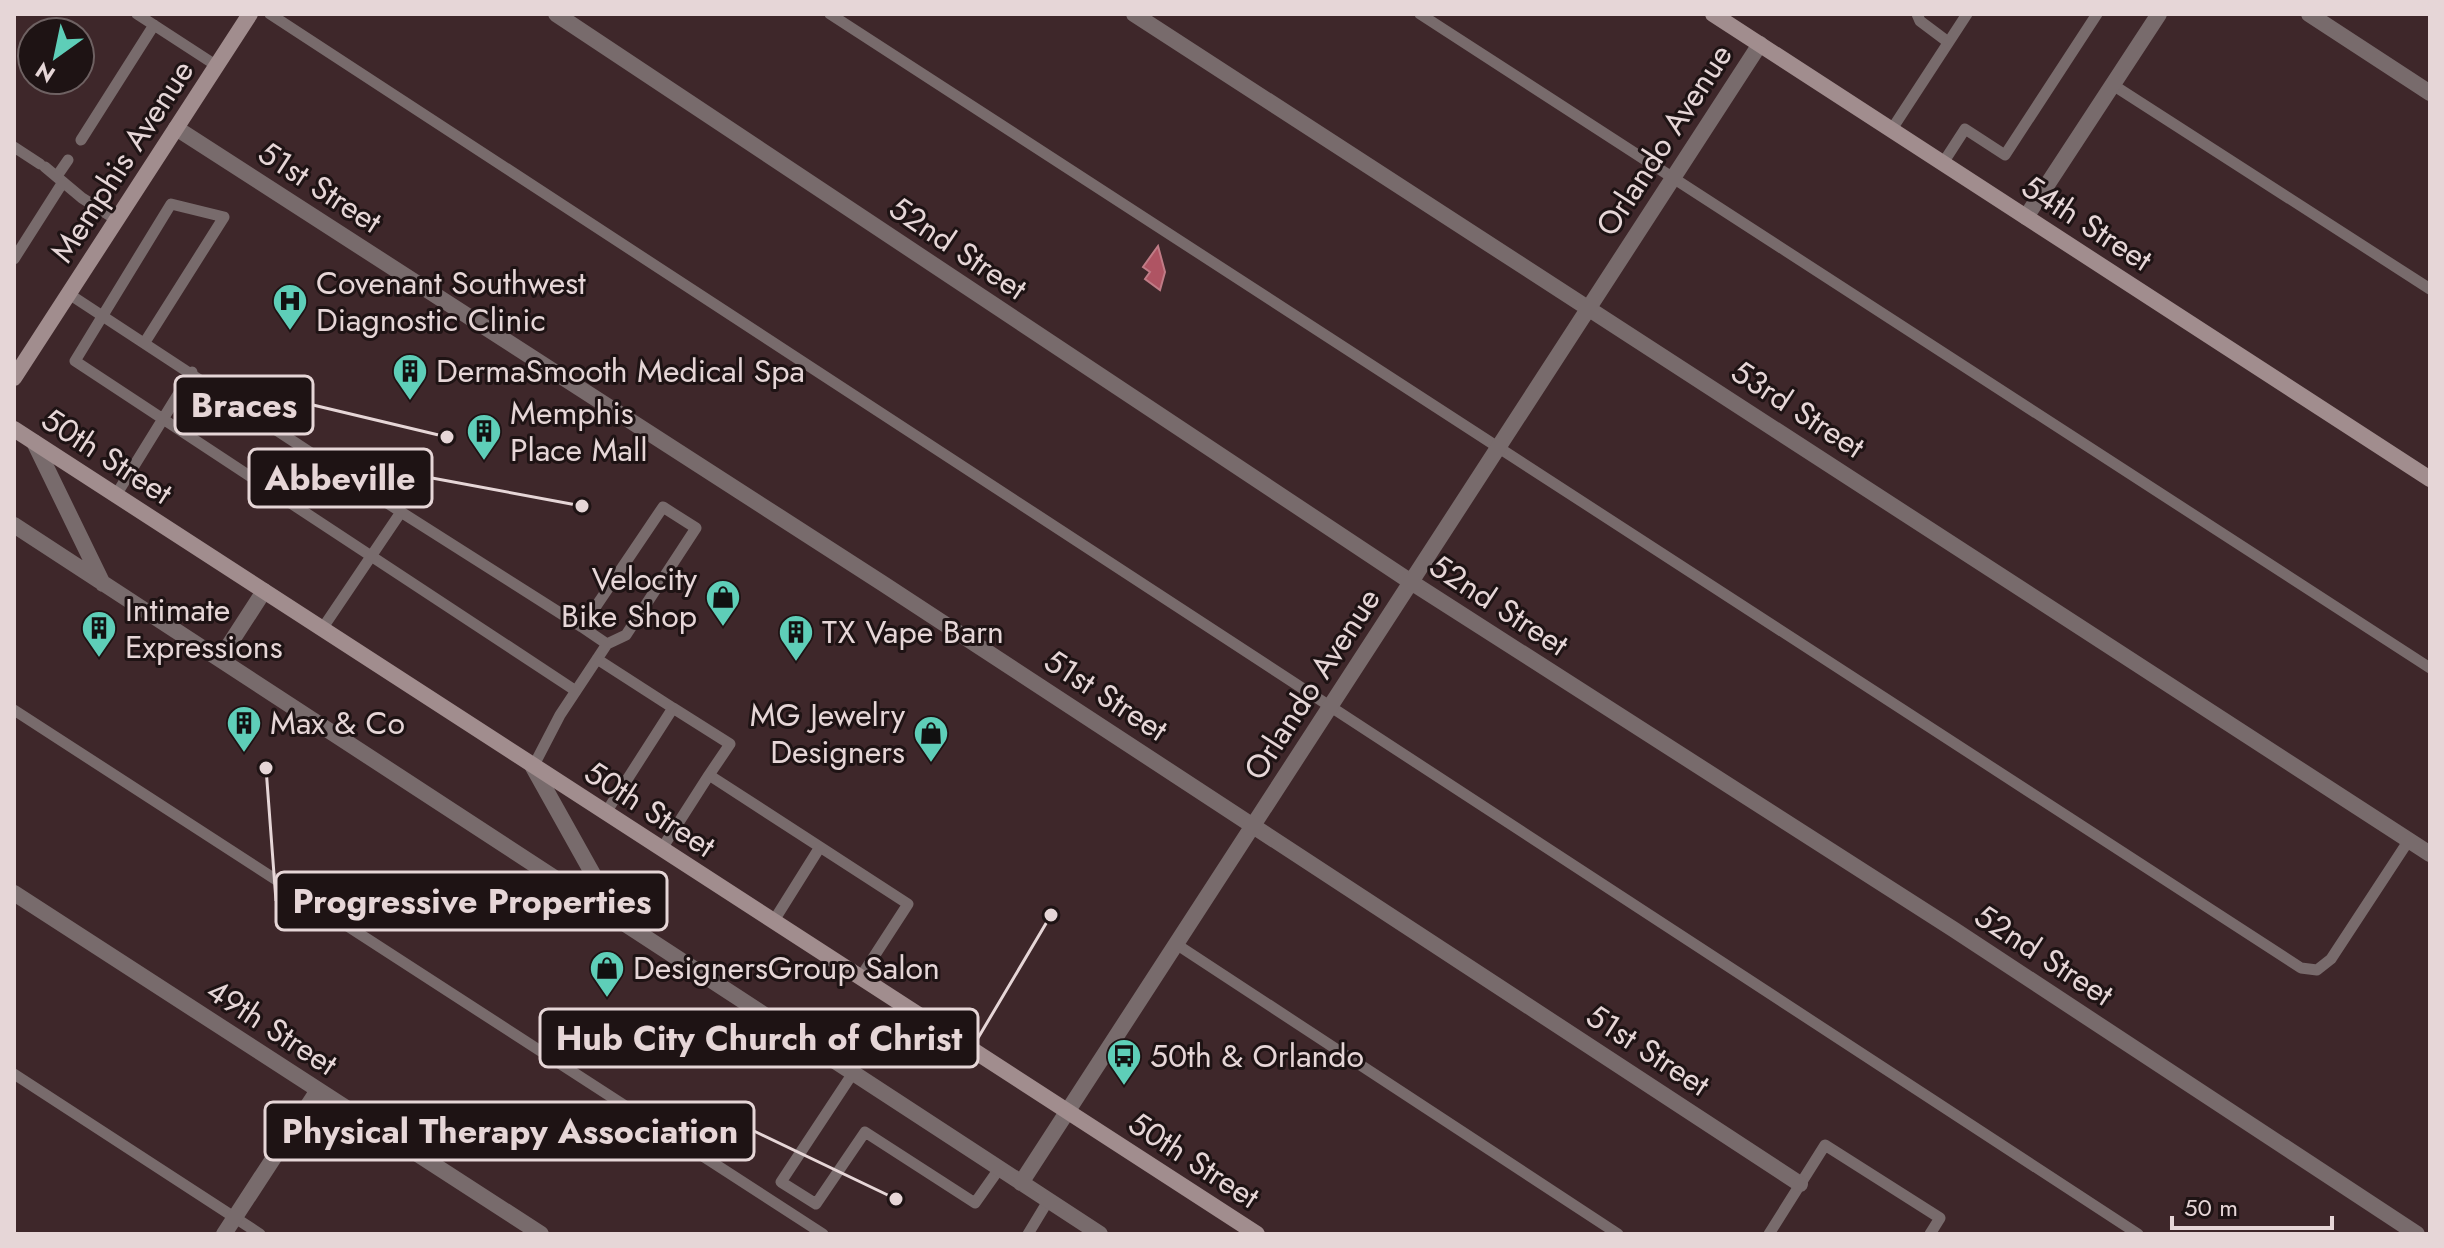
<svg xmlns="http://www.w3.org/2000/svg" width="2444" height="1248" viewBox="0 0 2444 1248" font-family="Jost,sans-serif">
  <style>
    .water { fill: #af5463; stroke: #c07b86; stroke-width: 2 }
    .lines { fill: none; stroke-linecap: round; stroke-linejoin: round }
    .lane { stroke: #786b6c; stroke-width: 11 }
    .street { stroke: #786b6c; stroke-width: 16 }
    .secondary { stroke: #a18d8e; stroke-width: 16 }
    .labels { text-anchor: middle; stroke-width: 6; stroke-linejoin: round; paint-order: stroke }
    .street-label { font-size: 32px; fill: #e6d6d7; stroke: #1e1314 }
    .poi-label { font-size: 32px; fill: #e6d6d7; stroke: #1e1314; text-anchor: start }
    .leader { fill: none; stroke: #e6d6d7; stroke-width: 3 }
    .callout-dot { fill: #e6d6d7; stroke: #1e1314; stroke-width: 3 }
    .callout { fill: #1e1314; stroke: #e6d6d7; stroke-width: 3 }
    .callout-label { font-size: 34px; text-anchor: middle; font-weight: bold; fill: #e6d6d7 }
  </style>
  <rect width="100%" height="100%" fill="#3e272a"/>
  <!-- water -->
  <path class="water" d="M1158 246 1165 272 1160 290 1145 279 1150 272 1143 267Z"/>
  <g class="lines">
    <!-- lane -->
    <path class="lane" d="M137 14 217 66
      M270 14 2138 1234
      M830 14 2301 968 2317 970 2331 959 2409 840
      M1420 14 2430 668
      M1917 14 1920 21 1948 42
      M2113 85 2430 289
      M1892 129 1967 14
      M81 140 154 25
      M14 147 40 164
      M1943 163 1965 129 2005 155 2097 14
      M45 167 82 198 117 220
      M57 176 68 160
      M14 259 63 182
      M69 294 401 512
      M145 342 224 217 171 204 75 361 576 691
      M116 495 192 372
      M582 627 663 507 696 528 626 635 607 644
      M322 629 401 512 582 627 607 644 560 715 533 767
      M597 659 673 708
      M14 710 823 1234
      M605 814 673 708 730 744 709 775
      M661 850 709 775 908 904 860 978
      M773 922 820 847
      M1176 944 1618 1234
      M853 1073 781 1182 816 1204 865 1132 975 1203 999 1169
      M14 1074 260 1234
      M1028 1234 1048 1201
      M1769 1234 1825 1145 1940 1218 1930 1234"/>
    <!-- street -->
    <path class="street" d="M556 14 1411 582 1953 929 2417 1234
      M1134 14 2430 854
      M2309 14 2430 93
      M176 128 882 583 1800 1184
      M2026 217 2159 14
      M34 442 103 584
      M14 525 1100 1234
      M220 659 264 591
      M533 767 618 919
      M14 893 541 1234
      M1021 1183 1760 44
      M224 1234 318 1090"/>
    <!-- secondary -->
    <path class="secondary" d="M1713 14 2430 479
      M14 378 250 14
      M14 429 1257 1234"/>
  </g>
  <!-- icons -->
  <defs>
    <g id="hospital-pin" transform="scale(1.8)"><path d="M0 17L-7.5 6A9.5 9.5 0 1 1 7.5 6Z" fill="#5eceb8" stroke="#1e1314"/><path d="M-5-5h3v3.5h4V-5h3V5h-3V1.5h-4V5h-3Z" fill="#111"/></g>
    <g id="building-pin" transform="scale(1.8)"><path d="M0 17L-7.5 6A9.5 9.5 0 1 1 7.5 6Z" fill="#5eceb8" stroke="#1e1314"/><path d="M-4-6H4V6H1V3H-1V6H-4ZM-2.5-4.3h1.7v1.8h-1.7ZM.8-4.3h1.7v1.8H.8ZM-2.5-1h1.7V.8h-1.7ZM.8-1h1.7V.8H.8Z" fill="#111"/></g>
    <g id="shop-pin" transform="scale(1.8)"><path d="M0 17L-7.5 6A9.5 9.5 0 1 1 7.5 6Z" fill="#5eceb8" stroke="#1e1314"/><path d="M-5-2.5h2.3a2.7 3.5 0 0 1 5.4 0H5L5.5 6h-11ZM-1.5-2.5h3a1.5 2.3 0 0 0-3 0Z" fill="#111"/></g>
    <g id="bus-pin" transform="scale(1.8)"><path d="M0 17L-7.5 6A9.5 9.5 0 1 1 7.5 6Z" fill="#5eceb8" stroke="#1e1314"/><path d="M-5-6H5V4H4V6H2V4H-2V6H-4V4H-5ZM-3.5-4V0h7V-4ZM-3.5 1.2v1.5H-2V1.2ZM2 1.2v1.5H3.5V1.2Z" fill="#111"/></g>
  </defs>
  <g fill-rule="evenodd">
    <use href="#hospital-pin" x="290" y="301"/>
    <use href="#building-pin" x="410" y="371"/>
    <use href="#building-pin" x="484" y="431"/>
    <use href="#shop-pin" x="723" y="597"/>
    <use href="#building-pin" x="99" y="628"/>
    <use href="#building-pin" x="796" y="632"/>
    <use href="#building-pin" x="244" y="723"/>
    <use href="#shop-pin" x="931" y="733"/>
    <use href="#shop-pin" x="607" y="968"/>
    <use href="#bus-pin" x="1124" y="1056"/>
  </g>
  <g class="labels">
    <!-- street labels -->
    <g class="street-label">
      <text transform="translate(1664 140) rotate(-57)" y="11">Orlando Avenue</text>
      <text transform="translate(122 161) rotate(-57)" y="11">Memphis Avenue</text>
      <text transform="translate(320 187) rotate(33)" y="11">51st Street</text>
      <text transform="translate(2087 223) rotate(33)" y="11">54th Street</text>
      <text transform="translate(958 248) rotate(34)" y="11">52nd Street</text>
      <text transform="translate(1798 409) rotate(33)" y="11">53rd Street</text>
      <text transform="translate(107 456) rotate(33)" y="11">50th Street</text>
      <text transform="translate(1499 605) rotate(33)" y="11">52nd Street</text>
      <text transform="translate(1312 684) rotate(-57)" y="11">Orlando Avenue</text>
      <text transform="translate(1106 695) rotate(33)" y="11">51st Street</text>
      <text transform="translate(650 809) rotate(33)" y="11">50th Street</text>
      <text transform="translate(2044 955) rotate(33)" y="11">52nd Street</text>
      <text transform="translate(272 1027) rotate(33)" y="11">49th Street</text>
      <text transform="translate(1648 1050) rotate(33)" y="11">51st Street</text>
      <text transform="translate(1194 1160) rotate(33)" y="11">50th Street</text>
    </g>
    <!-- poi labels -->
    <g class="poi-label">
      <text x="316" y="294">Covenant Southwest<tspan x="316" dy="37">Diagnostic Clinic</tspan></text>
      <text x="436" y="382">DermaSmooth Medical Spa</text>
      <text x="510" y="424">Memphis<tspan x="510" dy="37">Place Mall</tspan></text>
      <text x="697" y="590" text-anchor="end">Velocity<tspan x="697" dy="37">Bike Shop</tspan></text>
      <text x="125" y="621">Intimate<tspan x="125" dy="37">Expressions</tspan></text>
      <text x="822" y="643">TX Vape Barn</text>
      <text x="905" y="726" text-anchor="end">MG Jewelry<tspan x="905" dy="37">Designers</tspan></text>
      <text x="270" y="734">Max &amp; Co</text>
      <text x="633" y="979">DesignersGroup Salon</text>
      <text x="1150" y="1067">50th &amp; Orlando</text>
    </g>
  </g>
  <!-- callouts -->
  <path class="leader" d="M447 437L313 405M582 506L432 478M266 768L276 901M1051 915L978 1038M896 1199L754 1131"/>
  <g class="callout-dot">
    <circle cx="447" cy="437" r="8"/>
    <circle cx="582" cy="506" r="8"/>
    <circle cx="266" cy="768" r="8"/>
    <circle cx="1051" cy="915" r="8"/>
    <circle cx="896" cy="1199" r="8"/>
  </g>
  <g class="callout">
    <rect x="175" y="376" width="138" height="58" rx="8"/>
    <rect x="249" y="449" width="183" height="58" rx="8"/>
    <rect x="276" y="872" width="391" height="58" rx="8"/>
    <rect x="540" y="1009" width="438" height="58" rx="8"/>
    <rect x="265" y="1102" width="489" height="58" rx="8"/>
  </g>
  <g class="callout-label">
    <text x="244" y="417">Braces</text>
    <text x="340" y="490">Abbeville</text>
    <text x="472" y="913">Progressive Properties</text>
    <text x="759" y="1050">Hub City Church of Christ</text>
    <text x="510" y="1143">Physical Therapy Association</text>
  </g>
  <!-- border -->
  <rect width="2444" height="1248" fill="none" stroke="#e6d6d7" stroke-width="32"/>
  <!-- north arrow -->
  <g transform="translate(56 56) rotate(213)"><circle r="38" fill="#1e1314" stroke="#6e6162" stroke-width="2"/>
  <path d="M0-6L14 30L0 20L-14 30Z" fill="#5eceb8"/>
  <text y="-12" font-size="22" font-weight="bold" text-anchor="middle" fill="#e6d6d7">N</text>
  </g>
  <!-- scale -->
  <path d="M2172 1216v12h160v-12" fill="none" stroke="#e6d6d7" stroke-width="4"/>
  <text x="2184" y="1216" font-size="24" fill="#e6d6d7" stroke="#1e1314" stroke-width="6" paint-order="stroke">50 m</text>
</svg>
